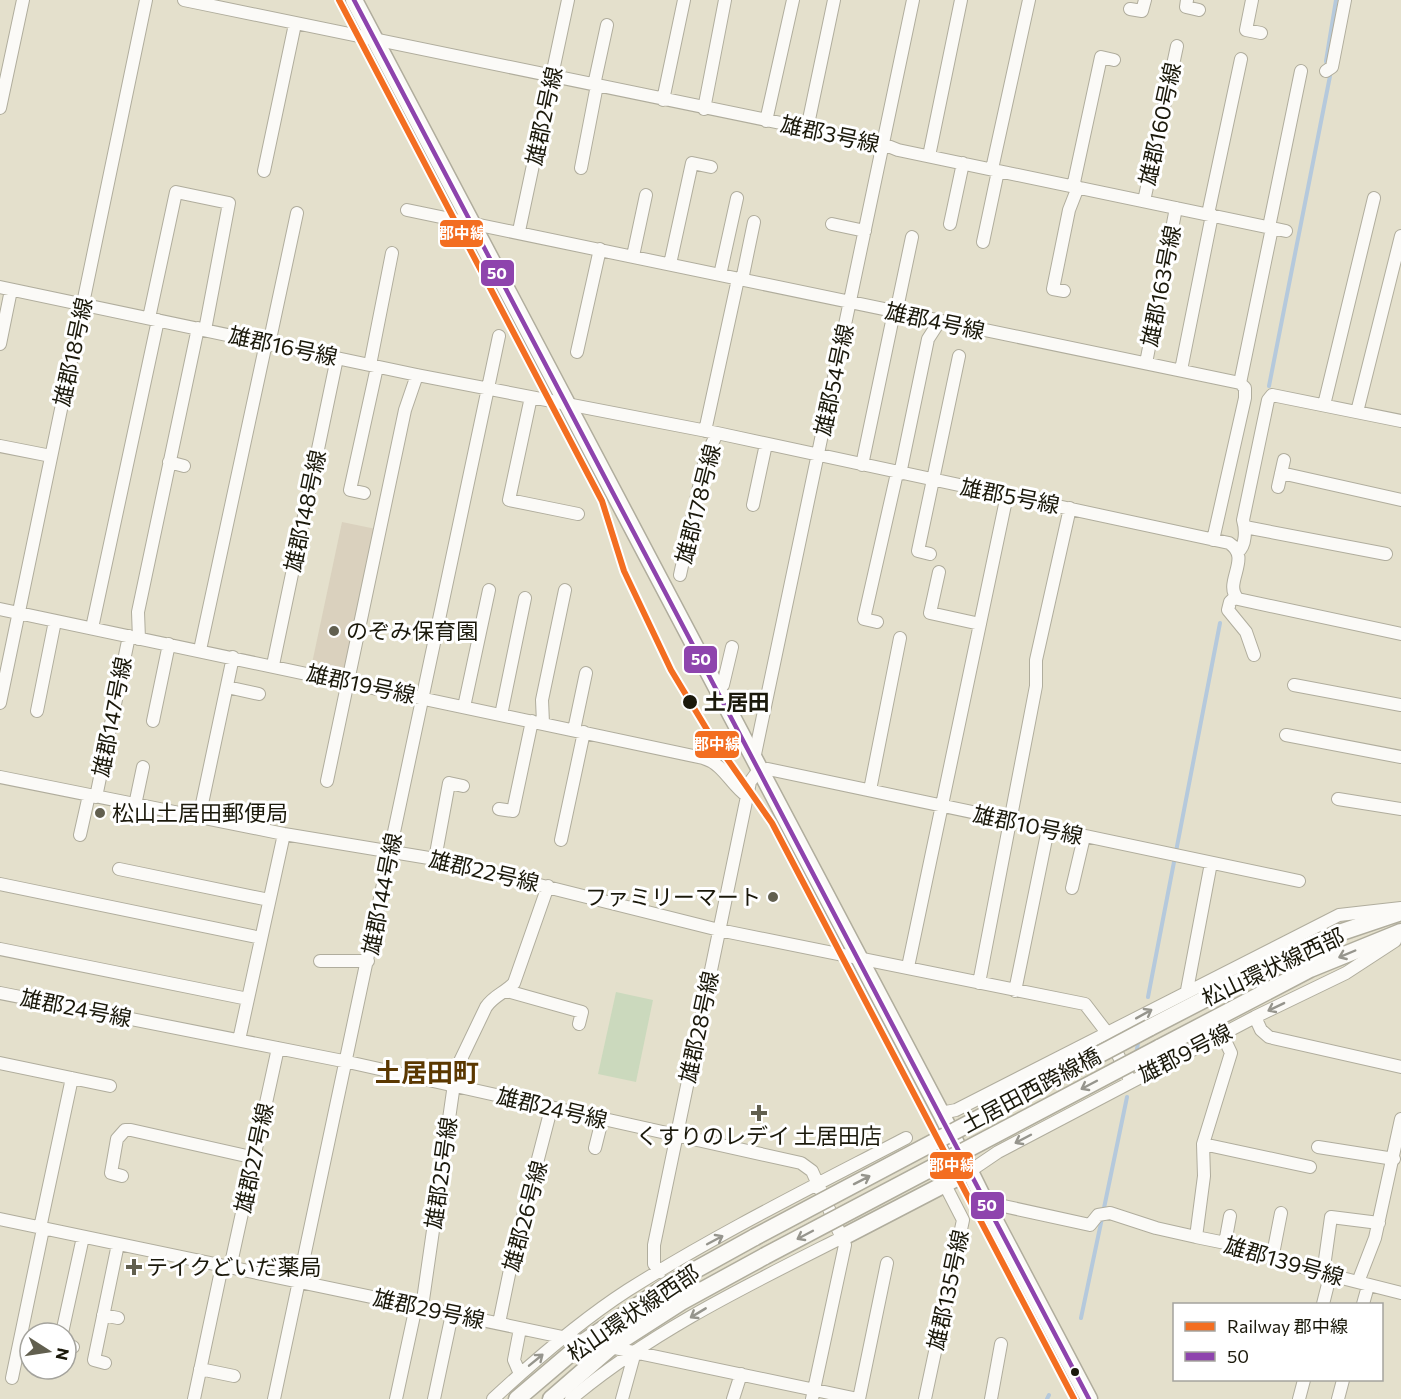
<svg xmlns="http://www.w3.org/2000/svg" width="1401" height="1399" viewBox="0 0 1401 1399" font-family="Commissioner,'Noto Sans JP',sans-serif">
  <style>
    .education { fill: #dad1be }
    .park { fill: #cbd9bd }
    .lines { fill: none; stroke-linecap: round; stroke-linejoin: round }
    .stream { stroke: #b5c9dc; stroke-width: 4 }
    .street-casing { stroke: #b0ad9d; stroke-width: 14 }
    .secondary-casing { stroke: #b0ad9d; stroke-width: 19 }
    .street { stroke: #fbfaf7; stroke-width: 12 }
    .secondary { stroke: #fbfaf7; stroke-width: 16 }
    .secondary-bridge-casing { stroke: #b0ad9d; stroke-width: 19; stroke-linecap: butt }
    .secondary-bridge { stroke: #fbfaf7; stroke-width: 16 }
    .bus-1-casing { stroke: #fff; stroke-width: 9 }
    .bus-1 { stroke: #8e44ad; stroke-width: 4.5 }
    .rail-1-casing { stroke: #fff; stroke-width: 10 }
    .rail-1 { stroke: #f36e21; stroke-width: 6 }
    .oneway { stroke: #96958d }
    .poi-dot { fill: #615f4f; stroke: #fff; stroke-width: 2 }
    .stop-dot { fill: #1b190b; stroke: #fff; stroke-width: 2 }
    .labels { text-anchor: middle; stroke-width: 6; stroke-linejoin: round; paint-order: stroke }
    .street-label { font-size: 22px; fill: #1b190b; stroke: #fff }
    .poi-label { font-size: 22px; fill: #1b190b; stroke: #fff; text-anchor: start }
    .stop-label { font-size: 22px; font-weight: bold; fill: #1b190b; stroke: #fff; text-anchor: start }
    .quarter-label { font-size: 26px; font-weight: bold; fill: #5b3801; stroke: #fff }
    .line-badge { stroke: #fff; stroke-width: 2 }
    .badge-label { font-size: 16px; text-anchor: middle; font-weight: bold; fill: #fff }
  </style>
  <rect width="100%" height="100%" fill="#e4e0cc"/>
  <!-- education -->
  <path class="education" d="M342 522 376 529 345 675 311 668Z"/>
  <!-- park -->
  <path class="park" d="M616 992 653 1000 636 1082 598 1074Z"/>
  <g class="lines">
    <!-- stream -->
    <path class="stream" d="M1269 386 1330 76 1326 61 1336 0
      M1148 997 1220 623
      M1136 1054 1139 1038
      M1104 1208 1127 1097
      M1081 1318 1102 1218
      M1047 1399 1049 1395"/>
    <!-- street casing -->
    <g class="street-casing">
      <path id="street" d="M184 0 883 144 898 150 1286 231
        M1187 0 1186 7 1199 10
        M1252 0 1246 30 1261 33
        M1130 9 1142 11 1145 0
        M1326 71 1332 67 1345 0
        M594 85 607 25
        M663 100 684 0
        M0 108 23 0
        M704 109 725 0
        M766 121 793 0
        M807 129 834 0
        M929 156 961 0
        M581 168 597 85
        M992 169 1029 0
        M264 171 295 24
        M1073 187 1101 57 1114 60
        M1144 201 1177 46
        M407 210 1240 383 1245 388V398L1213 540
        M1208 214 1241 59
        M832 224 865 231
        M950 224 963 163
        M1269 227 1301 71
        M519 231 568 0
        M983 242 998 171
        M633 256 646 195
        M670 264 692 163 711 167
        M720 275 737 198
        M742 280 754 222
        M0 287 417 375 717 433 1229 543C1253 558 1222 583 1238 599L1401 634
        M1064 291 1053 289 1069 210 1078 187
        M896 313 912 237
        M149 318 176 192 229 203 205 330
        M0 344 11 290
        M269 344 297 213
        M577 352 600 249
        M1146 363 1176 208
        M370 365 392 253
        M1181 370 1212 215
        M1240 383 1272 228
        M531 397 509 500 578 514
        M1324 405 1374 198
        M1357 412 1401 236
        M705 431 738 279
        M0 446 51 456
        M169 462 184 466
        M862 465 894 312
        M1281 473 1401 500
        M900 474 928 339 939 322
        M1278 487 1284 460
        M364 493 350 490 377 367
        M753 505 766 444
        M1245 527 1386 554
        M1238 552C1246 545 1246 530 1243 520L1268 400 1272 395 1401 421
        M930 554 918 551 959 356
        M939 572 930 613 980 624
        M680 575 705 459 717 433
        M1235 597 1230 602 1228 610 1246 632 1254 655
        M0 609 703 758C724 764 730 784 747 796
        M877 622 864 619 897 473
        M92 628 158 320
        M139 639 138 612 198 328
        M200 650 266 343
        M273 665 337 358
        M1294 685 1401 705
        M227 687 259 694
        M718 691 723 685 732 647
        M0 703 146 0
        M464 707 489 590
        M37 711 55 621
        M501 715 525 598
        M153 721 169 644
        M543 723 542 700 565 590
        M574 730 586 673
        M1286 735 1401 757
        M754 759 913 0
        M0 777 284 834 435 859 719 930 1085 1004 1108 1034 1131 1082
        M327 781 405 410 417 375
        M870 790 900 638
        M96 797 129 636
        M1338 799 1401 809
        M135 805 143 767
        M499 809 513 811 532 721
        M199 818 233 657
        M80 835 89 795
        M561 840 584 732
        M435 859 449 783 463 786
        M119 869 269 900
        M0 884 261 938
        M1072 888 1084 837
        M0 949 248 999
        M320 961H368
        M908 967 1007 495
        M979 983 1036 686V660L1070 508
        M1187 990 1211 863
        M507 991 582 1012 579 1024
        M1015 991 1048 829
        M0 993 348 1062 801 1163 812 1171 845 1245 812 1399
        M1255 1017 1261 1030 1269 1037 1401 1067
        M1222 1034 1231 1053 1203 1144 1204 1176 1196 1237 1255 1249 1310 1270 1401 1293
        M239 1040 284 834
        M0 1063 110 1086
        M941 1113 956 1110 1339 915 1401 908
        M1203 1144 1310 1167
        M1318 1147 1394 1159
        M595 1148 602 1120
        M970 1171 998 1152 1255 1017 1346 973 1395 941
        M122 1176 111 1173 117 1139 125 1130H131L255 1158
        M985 1202 1090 1225 1098 1215 1110 1213 1156 1228 1196 1237
        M0 1219 858 1399
        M40 1228 72 1078
        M1225 1243 1230 1216
        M1273 1254 1281 1213
        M230 1268 278 1048
        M660 1272 654 1264V1245L750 782 758 771 768 769 1299 881
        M1323 1274 1331 1217 1379 1223
        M1358 1282 1375 1238 1401 1119
        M1323 1304 1330 1276
        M1363 1304 1368 1286
        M422 1307 453 1091 451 1080 486 1007C494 995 505 993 514 983L548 886
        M103 1315 118 1318
        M499 1323 513 1255 551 1109
        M62 1333 83 1237
        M519 1334 514 1360 520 1374
        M66 1346 73 1347
        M105 1363 94 1360 118 1244
        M200 1369 234 1376
        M12 1378 43 1229
        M194 1399 222 1266
        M274 1399 499 336
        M396 1399 416 1306
        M434 1399 452 1314
        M493 1399C535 1360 580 1321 628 1290 717 1234 812 1187 906 1138
        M571 1399C652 1331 748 1285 843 1237
        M622 1399 635 1352
        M733 1399 741 1374
        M859 1399 887 1263
        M925 1399 963 1220 945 1185
        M991 1399 1001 1344
        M1299 1399 1304 1380
        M1338 1399 1343 1380"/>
    </g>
    <!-- secondary casing -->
    <g class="secondary-casing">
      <path id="secondary" d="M354 0 941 1113 985 1202 1089 1399
        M1149 1028 1282 959 1333 935 1401 912
        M1159 1048 1310 969 1401 932
        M843 1237 970 1171
        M517 1399 584 1342 670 1284 755 1237
        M551 1399 611 1347 681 1302 765 1256"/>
    </g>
    <!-- street -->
    <use href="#street" class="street"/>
    <!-- secondary -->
    <use href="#secondary" class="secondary"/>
    <!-- secondary-bridge casing -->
    <g class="secondary-bridge-casing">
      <path id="secondary-bridge" d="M755 1237 1149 1028
        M765 1256 1159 1048"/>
    </g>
    <!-- secondary-bridge -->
    <use href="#secondary-bridge" class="secondary-bridge"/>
    <!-- bus-1 casing -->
    <g class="bus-1-casing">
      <path id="bus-1" d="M354 0 1089 1399"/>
    </g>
    <!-- bus-1 -->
    <use href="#bus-1" class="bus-1"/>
    <!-- rail-1 casing -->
    <g class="rail-1-casing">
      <path id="rail-1" d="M339 0 602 501 624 571 671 670 709 733 772 823 1074 1399"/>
    </g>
    <!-- rail-1 -->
    <use href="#rail-1" class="rail-1"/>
  </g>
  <!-- one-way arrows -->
  <defs><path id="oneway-shaft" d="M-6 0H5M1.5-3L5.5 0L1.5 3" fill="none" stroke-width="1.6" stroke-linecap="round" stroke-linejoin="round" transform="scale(1.5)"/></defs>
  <g class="oneway">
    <use href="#oneway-shaft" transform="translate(1347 954) rotate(157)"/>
    <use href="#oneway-shaft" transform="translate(1276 1007) rotate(154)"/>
    <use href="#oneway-shaft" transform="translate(1144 1014) rotate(-29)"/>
    <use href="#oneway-shaft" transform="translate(1089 1085) rotate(152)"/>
    <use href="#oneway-shaft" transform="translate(1023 1139) rotate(152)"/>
    <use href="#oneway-shaft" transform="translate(862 1180) rotate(-27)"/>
    <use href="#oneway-shaft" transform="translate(805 1235) rotate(152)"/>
    <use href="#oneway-shaft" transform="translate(715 1240) rotate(-28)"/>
    <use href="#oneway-shaft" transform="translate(698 1313) rotate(149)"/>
    <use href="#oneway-shaft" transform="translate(536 1360) rotate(-39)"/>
  </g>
  <!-- markers -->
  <g class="poi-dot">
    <circle cx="334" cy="631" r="6"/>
    <circle cx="100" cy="813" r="6"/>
    <circle cx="773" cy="897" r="6"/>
    <path d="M756 1104h6v6h6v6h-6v6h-6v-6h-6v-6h6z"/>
    <path d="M131 1258h6v6h6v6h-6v6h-6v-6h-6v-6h6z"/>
  </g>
  <g class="stop-dot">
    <circle cx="690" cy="702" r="8"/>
    <circle cx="1075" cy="1372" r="5"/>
  </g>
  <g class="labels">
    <!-- street labels -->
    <g class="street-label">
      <text transform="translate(544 116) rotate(-78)" y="8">雄郡2号線</text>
      <text transform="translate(1160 124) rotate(-78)" y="8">雄郡160号線</text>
      <text transform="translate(830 134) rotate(12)" y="8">雄郡3号線</text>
      <text transform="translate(1161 286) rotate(-79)" y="8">雄郡163号線</text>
      <text transform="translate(935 321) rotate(12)" y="8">雄郡4号線</text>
      <text transform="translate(283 346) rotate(12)" y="8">雄郡16号線</text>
      <text transform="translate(73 352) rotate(-78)" y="8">雄郡18号線</text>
      <text transform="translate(834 380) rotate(-78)" y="8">雄郡54号線</text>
      <text transform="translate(1010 496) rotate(11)" y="8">雄郡5号線</text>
      <text transform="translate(698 504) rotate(-76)" y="8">雄郡178号線</text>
      <text transform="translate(305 511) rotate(-78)" y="8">雄郡148号線</text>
      <text transform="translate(361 684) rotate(12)" y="8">雄郡19号線</text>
      <text transform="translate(112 717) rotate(-79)" y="8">雄郡147号線</text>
      <text transform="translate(1028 825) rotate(12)" y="8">雄郡10号線</text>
      <text transform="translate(484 871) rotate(13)" y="8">雄郡22号線</text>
      <text transform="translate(382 894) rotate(-79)" y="8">雄郡144号線</text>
      <text transform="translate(1273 967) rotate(-25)" y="8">松山環状線西部</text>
      <text transform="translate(76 1008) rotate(11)" y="8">雄郡24号線</text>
      <text transform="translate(699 1027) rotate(-78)" y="8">雄郡28号線</text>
      <text transform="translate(1185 1053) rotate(-27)" y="8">雄郡9号線</text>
      <text transform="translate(1031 1090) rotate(-28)" y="8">土居田西跨線橋</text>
      <text transform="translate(552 1108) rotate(13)" y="8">雄郡24号線</text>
      <text transform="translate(254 1158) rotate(-78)" y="8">雄郡27号線</text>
      <text transform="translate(441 1173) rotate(-82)" y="8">雄郡25号線</text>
      <text transform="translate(525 1216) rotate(-75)" y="8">雄郡26号線</text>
      <text transform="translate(1284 1261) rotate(16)" y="8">雄郡139号線</text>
      <text transform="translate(948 1290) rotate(-78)" y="8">雄郡135号線</text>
      <text transform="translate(429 1309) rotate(12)" y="8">雄郡29号線</text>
      <text transform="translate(633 1313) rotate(-34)" y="8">松山環状線西部</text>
    </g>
    <!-- poi labels -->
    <g class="poi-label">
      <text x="346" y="639">のぞみ保育園</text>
      <text x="112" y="821">松山土居田郵便局</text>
      <text x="761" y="905" text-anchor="end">ファミリーマート</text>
      <text x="759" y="1144" text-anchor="middle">くすりのレデイ 土居田店</text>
      <text x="146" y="1275">テイクどいだ薬局</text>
    </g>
    <!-- stop labels -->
    <g class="stop-label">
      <text x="704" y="710">土居田</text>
    </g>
    <!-- quarter labels -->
    <g class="quarter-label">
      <text x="427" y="1082">土居田町</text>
    </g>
  </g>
  <g class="line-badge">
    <rect x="439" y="219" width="45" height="29" rx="6" fill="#f36e21"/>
    <rect x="480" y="259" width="35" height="28" rx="6" fill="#8e44ad"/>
    <rect x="683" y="645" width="35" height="29" rx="6" fill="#8e44ad"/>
    <rect x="694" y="730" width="46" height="29" rx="6" fill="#f36e21"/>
    <rect x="929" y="1151" width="45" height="29" rx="6" fill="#f36e21"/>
    <rect x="970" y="1191" width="35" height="29" rx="6" fill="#8e44ad"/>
  </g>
  <g class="badge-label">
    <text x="462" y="239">郡中線</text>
    <text x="497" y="279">50</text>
    <text x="701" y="665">50</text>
    <text x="717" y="750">郡中線</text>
    <text x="952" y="1171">郡中線</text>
    <text x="987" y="1211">50</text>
  </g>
  <!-- legend -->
  <rect x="1173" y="1303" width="210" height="78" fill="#ffffff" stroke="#a4a39d" stroke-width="1.5"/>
  <rect x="1185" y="1322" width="30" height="9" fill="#f36e21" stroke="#a4a39d" stroke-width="1.5"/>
  <text x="1227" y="1333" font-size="18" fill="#1b190b">Railway 郡中線</text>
  <rect x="1185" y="1352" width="30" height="9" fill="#8e44ad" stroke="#a4a39d" stroke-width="1.5"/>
  <text x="1227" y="1363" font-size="18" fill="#1b190b">50</text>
  <!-- north arrow -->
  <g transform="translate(48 1351) rotate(102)"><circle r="28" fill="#ffffff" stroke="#a4a39d" stroke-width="1.5"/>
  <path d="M0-4.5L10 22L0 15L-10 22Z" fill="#615f4f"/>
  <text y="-9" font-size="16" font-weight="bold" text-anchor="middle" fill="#1b190b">N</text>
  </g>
</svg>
